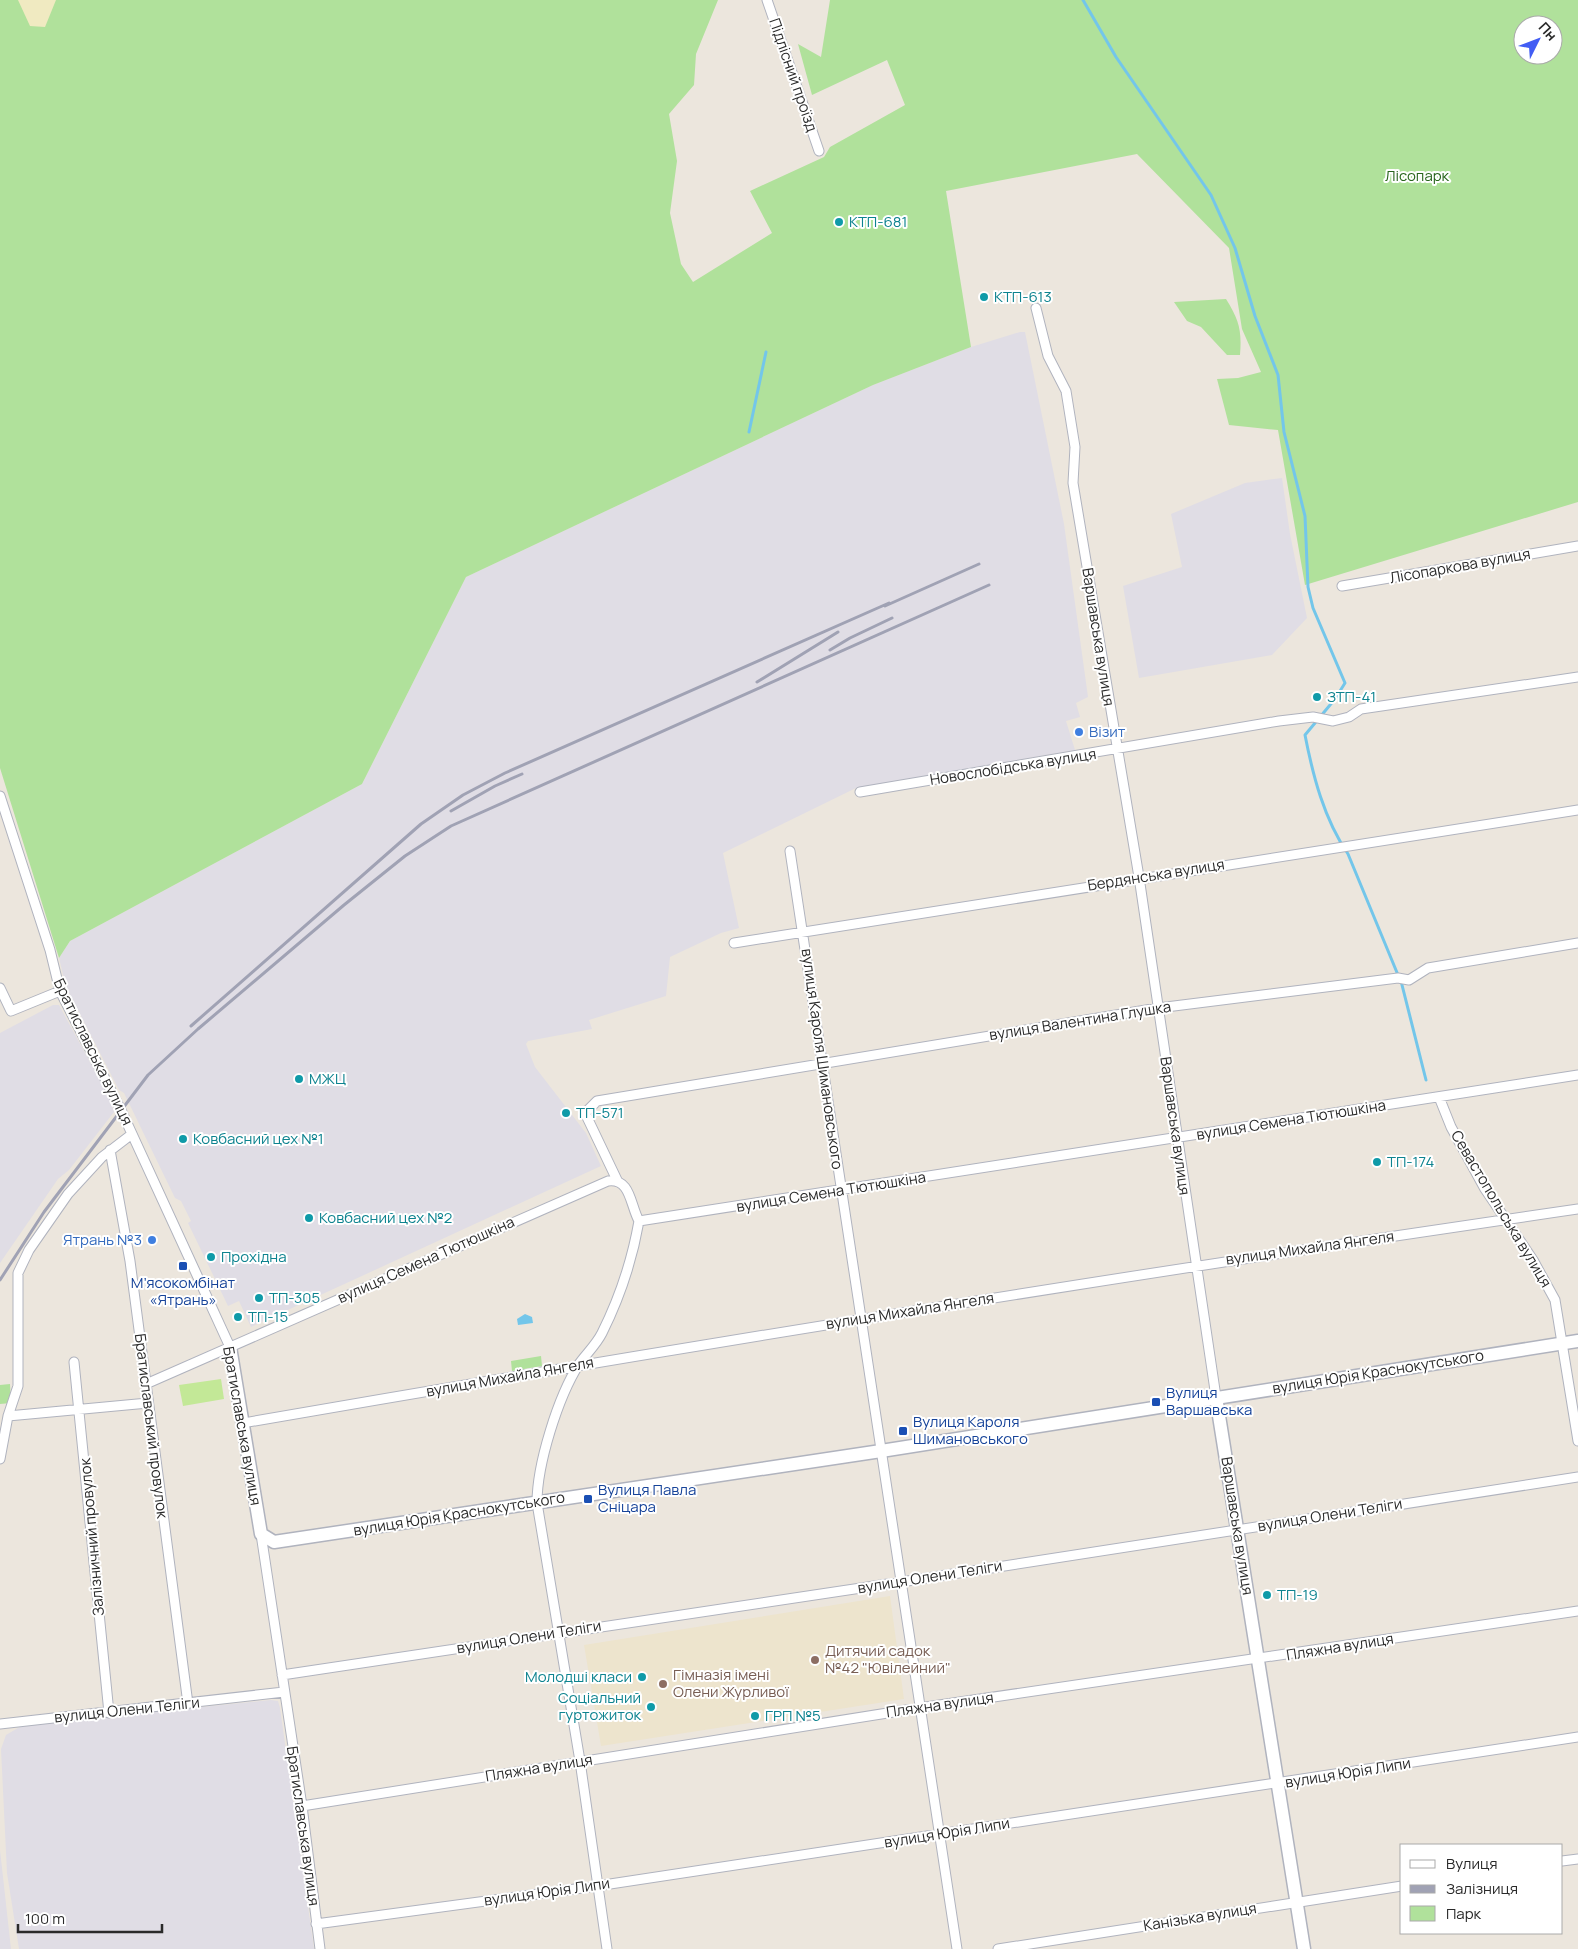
<svg xmlns="http://www.w3.org/2000/svg" width="1578" height="1949" viewBox="0 0 1578 1949" font-family="Manrope,sans-serif">
  <style>
    .industrial { fill: #e0dde5 }
    .education { fill: #ede4cd }
    .green { fill: #b0e19b; fill-rule: evenodd }
    .sand { fill: #f0eac1 }
    .pitch { fill: #c3e897 }
    .water { fill: #73c6ea }
    .lines { fill: none; stroke-linecap: round; stroke-linejoin: round }
    .stream { stroke: #73c6ea; stroke-width: 3 }
    .street-casing { stroke: #b0b3be; stroke-width: 11 }
    .secondary-casing { stroke: #b0b3be; stroke-width: 15 }
    .street { stroke: #fff; stroke-width: 9 }
    .secondary { stroke: #fff; stroke-width: 12 }
    .rail { stroke: #a0a2b4; stroke-width: 3 }
    .culture-dot { fill: #0f9aa8; stroke: #fff; stroke-width: 2 }
    .shop-dot { fill: #3f7fe0; stroke: #fff; stroke-width: 2 }
    .transit-dot { fill: #1a4fb4; stroke: #fff; stroke-width: 2 }
    .education-dot { fill: #8d6e63; stroke: #fff; stroke-width: 2 }
    .labels { text-anchor: middle; stroke-width: 4; stroke-linejoin: round; paint-order: stroke }
    .street-label { font-size: 15px; fill: #2a2a2a; stroke: #fff }
    .park-label { font-size: 15px; fill: #29651d; stroke: #fff }
    .culture-label { font-size: 15px; fill: #0d838f; stroke: #fff; text-anchor: start }
    .shop-label { font-size: 15px; fill: #366cbe; stroke: #fff; text-anchor: start }
    .transit-label { font-size: 15px; fill: #164399; stroke: #fff; text-anchor: start }
    .education-label { font-size: 15px; fill: #785e54; stroke: #fff; text-anchor: start }
  </style>
  <rect width="100%" height="100%" fill="#ece6dd"/>
  <!-- industrial -->
  <path class="industrial" d="M1020 332H1025L1064 524 1088 697 1076 703 1080 717 1066 721 1075 750 856 788 723 853 739 928 721 933 670 957 666 996 589 1020 592 1029 528 1041 526 1044 535 1067 586 1133 601 1166 251 1327 239 1301 228 1306 188 1223 191 1221 181 1201 175 1198 124 1093 119 1090 66 987 59 958 70 941 362 784 466 577 873 385 971 347Z
    M1282 478 1290 534 1307 618 1272 655 1139 678 1123 586 1182 567 1171 514 1245 483Z
    M53 1005H59L110 1099 114 1112 69 1170 58 1179 0 1263V1033Z
    M271 1700 278 1701 280 1708 314 1949H19L7 1873 1 1749 6 1735 23 1725Z
    M0 1850 11 1949H0Z"/>
  <!-- education -->
  <path class="education" d="M890 1596 904 1699 601 1746 584 1645Z"/>
  <!-- green -->
  <path class="green" d="M0 0H718L696 54 694 85 669 114 677 161 670 213 681 264 693 282 772 233 750 191 824 157 830 147 905 105 887 60 812 95 798 44 821 57 830 0H1578V502L1305 585 1278 430 1229 425 1217 379 1238 378 1261 372 1242 329 1229 248 1137 154 946 191 971 347 873 385 466 577 362 784 70 941 59 958 0 768ZM1523 25H1553V55H1523Z
    M1226 299C1239 320 1242 330 1240 355H1227L1201 327 1187 321 1174 302Z
    M541 1356 542 1366 512 1371 511 1361Z
    M10 1384 11 1403 0 1404V1385Z"/>
  <!-- sand -->
  <path class="sand" d="M18 0H56L45 27 30 26Z"/>
  <!-- pitch -->
  <path class="pitch" d="M221 1379 224 1399 183 1406 179 1385Z"/>
  <!-- water -->
  <path class="water" d="M525 1314 532 1317 533 1323 518 1325 517 1319Z"/>
  <g class="lines">
    <!-- stream -->
    <path class="stream" d="M1083 0 1116 57 1211 195 1235 248 1255 316 1278 375 1284 432 1305 516 1308 587 1313 608 1345 683 1335 699 1305 735C1313 776 1324 819 1348 854L1398 975
      M749 432 766 352
      M1401 981 1426 1080"/>
    <!-- street casing -->
    <g class="street-casing">
      <path id="street" d="M767 0 819 151
        M1036 308 1048 356 1066 391 1075 447 1073 483 1139 877 1216 1397
        M1342 586 1578 546
        M860 792 1279 721 1313 717 1333 721 1349 717 1361 709 1578 677
        M0 796 50 950 60 991 121 1110 230 1347
        M790 851 957 1949
        M734 943 1578 810
        M0 988 11 1011 60 991
        M1439 1097 1451 1127 1485 1189 1533 1260 1555 1300 1578 1441
        M110 1150 130 1261 188 1704
        M617 1180 585 1113 597 1101 1158 1008 1398 978 1409 980 1428 968 1578 943
        M639 1221 1578 1075
        M74 1362 109 1713
        M146 1384 608 1181C631 1178 630 1205 639 1221
        M8 1416 148 1403
        M243 1423C687 1346 1132 1274 1578 1209
        M0 1459 8 1416 18 1386V1273L29 1250 68 1194 102 1157 132 1134
        M261 1534 302 1806 320 1949
        M282 1675 901 1582 1578 1477
        M0 1724 284 1692
        M302 1806 919 1708 1578 1611
        M1562 1861 1578 1859
        M316 1924 597 1886 1578 1737
        M607 1949 580 1761 537 1503C537 1464 558 1397 579 1364 586 1354 596 1345 602 1333 620 1297 632 1261 639 1221
        M998 1949 1402 1886"/>
    </g>
    <!-- secondary casing -->
    <g class="secondary-casing">
      <path id="secondary" d="M230 1347 261 1534 274 1542 881 1451 1578 1341
        M1216 1397 1304 1949"/>
    </g>
    <!-- street -->
    <use href="#street" class="street"/>
    <!-- secondary -->
    <use href="#secondary" class="secondary"/>
    <!-- rail -->
    <path class="rail" d="M885 606 979 564
      M830 650 850 638 892 618
      M757 682 838 632
      M451 811 495 786 522 774
      M191 1026 421 824 463 795 505 773 889 603
      M0 1280 44 1212 148 1075 198 1029 344 905 405 856 451 826 989 585"/>
  </g>
  <!-- markers -->
  <g class="culture-dot">
    <circle cx="839" cy="222" r="5"/>
    <circle cx="984" cy="297" r="5"/>
    <circle cx="1317" cy="697" r="5"/>
    <circle cx="299" cy="1079" r="5"/>
    <circle cx="566" cy="1113" r="5"/>
    <circle cx="183" cy="1139" r="5"/>
    <circle cx="1377" cy="1162" r="5"/>
    <circle cx="309" cy="1218" r="5"/>
    <circle cx="211" cy="1257" r="5"/>
    <circle cx="259" cy="1298" r="5"/>
    <circle cx="238" cy="1317" r="5"/>
    <circle cx="1267" cy="1595" r="5"/>
    <circle cx="642" cy="1677" r="5"/>
    <circle cx="651" cy="1707" r="5"/>
    <circle cx="755" cy="1716" r="5"/>
  </g>
  <g class="shop-dot">
    <circle cx="1079" cy="732" r="5"/>
    <circle cx="152" cy="1240" r="5"/>
  </g>
  <g class="transit-dot">
    <rect x="178" y="1261" width="10" height="10" rx="2.5"/>
    <rect x="1151" y="1397" width="10" height="10" rx="2.5"/>
    <rect x="898" y="1426" width="10" height="10" rx="2.5"/>
    <rect x="583" y="1494" width="10" height="10" rx="2.5"/>
  </g>
  <g class="education-dot">
    <circle cx="815" cy="1660" r="5"/>
    <circle cx="663" cy="1684" r="5"/>
  </g>
  <g class="labels">
    <!-- street labels -->
    <g class="street-label">
      <text transform="translate(793 75) rotate(71)" y="5">Підлісний проїзд</text>
      <text transform="translate(1460 566) rotate(-10)" y="5">Лісопаркова вулиця</text>
      <text transform="translate(1098 637) rotate(81)" y="5">Варшавська вулиця</text>
      <text transform="translate(1013 767) rotate(-9)" y="5">Новослобідська вулиця</text>
      <text transform="translate(1156 875) rotate(-9)" y="5">Бердянська вулиця</text>
      <text transform="translate(1080 1021) rotate(-9)" y="5">вулиця Валентина Глушка</text>
      <text transform="translate(93 1052) rotate(64)" y="5">Братиславська вулиця</text>
      <text transform="translate(822 1059) rotate(82)" y="5">вулиця Кароля Шимановського</text>
      <text transform="translate(1291 1120) rotate(-9)" y="5">вулиця Семена Тютюшкіна</text>
      <text transform="translate(1175 1126) rotate(82)" y="5">Варшавська вулиця</text>
      <text transform="translate(831 1192) rotate(-9)" y="5">вулиця Семена Тютюшкіна</text>
      <text transform="translate(1501 1209) rotate(59)" y="5">Севастопольська вулиця</text>
      <text transform="translate(1310 1248) rotate(-8)" y="5">вулиця Михайла Янгеля</text>
      <text transform="translate(426 1260) rotate(-24)" y="5">вулиця Семена Тютюшкіна</text>
      <text transform="translate(910 1311) rotate(-9)" y="5">вулиця Михайла Янгеля</text>
      <text transform="translate(1378 1372) rotate(-9)" y="5">вулиця Юрія Краснокутського</text>
      <text transform="translate(510 1377) rotate(-10)" y="5">вулиця Михайла Янгеля</text>
      <text transform="translate(151 1426) rotate(83)" y="5">Братиславський провулок</text>
      <text transform="translate(242 1426) rotate(80)" y="5">Братиславська вулиця</text>
      <text transform="translate(459 1514) rotate(-9)" y="5">вулиця Юрія Краснокутського</text>
      <text transform="translate(1330 1515) rotate(-9)" y="5">вулиця Олени Теліги</text>
      <text transform="translate(1237 1526) rotate(81)" y="5">Варшавська вулиця</text>
      <text transform="translate(92 1537) rotate(-95)" y="5">Залізничний провулок</text>
      <text transform="translate(930 1577) rotate(-9)" y="5">вулиця Олени Теліги</text>
      <text transform="translate(529 1637) rotate(-9)" y="5">вулиця Олени Теліги</text>
      <text transform="translate(1340 1647) rotate(-9)" y="5">Пляжна вулиця</text>
      <text transform="translate(940 1705) rotate(-8)" y="5">Пляжна вулиця</text>
      <text transform="translate(127 1710) rotate(-6)" y="5">вулиця Олени Теліги</text>
      <text transform="translate(539 1768) rotate(-9)" y="5">Пляжна вулиця</text>
      <text transform="translate(1348 1773) rotate(-9)" y="5">вулиця Юрія Липи</text>
      <text transform="translate(303 1826) rotate(82)" y="5">Братиславська вулиця</text>
      <text transform="translate(947 1833) rotate(-9)" y="5">вулиця Юрія Липи</text>
      <text transform="translate(547 1892) rotate(-8)" y="5">вулиця Юрія Липи</text>
      <text transform="translate(1200 1917) rotate(-9)" y="5">Канізька вулиця</text>
    </g>
    <!-- park labels -->
    <g class="park-label">
      <text x="1417" y="181">Лісопарк</text>
    </g>
    <!-- culture labels -->
    <g class="culture-label">
      <text x="849" y="227">КТП-681</text>
      <text x="994" y="302">КТП-613</text>
      <text x="1327" y="702">ЗТП-41</text>
      <text x="309" y="1084">МЖЦ</text>
      <text x="576" y="1118">ТП-571</text>
      <text x="193" y="1144">Ковбасний цех №1</text>
      <text x="1387" y="1167">ТП-174</text>
      <text x="319" y="1223">Ковбасний цех №2</text>
      <text x="221" y="1262">Прохідна</text>
      <text x="269" y="1303">ТП-305</text>
      <text x="248" y="1322">ТП-15</text>
      <text x="1277" y="1600">ТП-19</text>
      <text x="632" y="1682" text-anchor="end">Молодші класи</text>
      <text x="641" y="1703" text-anchor="end">Соціальний<tspan x="641" dy="17">гуртожиток</tspan></text>
      <text x="765" y="1721">ГРП №5</text>
    </g>
    <!-- shop labels -->
    <g class="shop-label">
      <text x="1089" y="737">Візит</text>
      <text x="142" y="1245" text-anchor="end">Ятрань №3</text>
    </g>
    <!-- transit labels -->
    <g class="transit-label">
      <text x="183" y="1288" text-anchor="middle">М’ясокомбінат<tspan x="183" dy="17">«Ятрань»</tspan></text>
      <text x="1166" y="1398">Вулиця<tspan x="1166" dy="17">Варшавська</tspan></text>
      <text x="913" y="1427">Вулиця Кароля<tspan x="913" dy="17">Шимановського</tspan></text>
      <text x="598" y="1495">Вулиця Павла<tspan x="598" dy="17">Сніцара</tspan></text>
    </g>
    <!-- education labels -->
    <g class="education-label">
      <text x="825" y="1656">Дитячий садок<tspan x="825" dy="17">№42 "Ювілейний"</tspan></text>
      <text x="673" y="1680">Гімназія імені<tspan x="673" dy="17">Олени Журливої</tspan></text>
    </g>
  </g>
  <!-- legend -->
  <rect x="1400" y="1844" width="162" height="90" fill="#ffffff" stroke="#aaaaaa"/>
  <rect x="1410" y="1860" width="25" height="8" fill="#ffffff" stroke="#aaaaaa"/>
  <text x="1446" y="1869" font-size="15" fill="#2a2a2a">Вулиця</text>
  <rect x="1410" y="1885" width="25" height="8" fill="#a0a2b4" stroke="#aaaaaa"/>
  <text x="1446" y="1894" font-size="15" fill="#2a2a2a">Залізниця</text>
  <rect x="1410" y="1906" width="25" height="15" fill="#b0e19b" stroke="#aaaaaa"/>
  <text x="1446" y="1919" font-size="15" fill="#2a2a2a">Парк</text>
  <!-- north arrow -->
  <g transform="translate(1538 40) rotate(48)"><circle r="24" fill="#ffffff" stroke="#aaaaaa"/>
  <path d="M0-4L9 19L0 12L-9 19Z" fill="#425df4"/>
  <text y="-8" font-size="14" font-weight="bold" text-anchor="middle" fill="#2a2a2a">Пн</text>
  </g>
  <!-- scale -->
  <path d="M18 1924v8h144v-8" fill="none" stroke="#2a2a2a" stroke-width="2.5"/>
  <text x="25" y="1924" font-size="15" fill="#2a2a2a" stroke="#ffffff" stroke-width="4" paint-order="stroke">100 m</text>
</svg>
